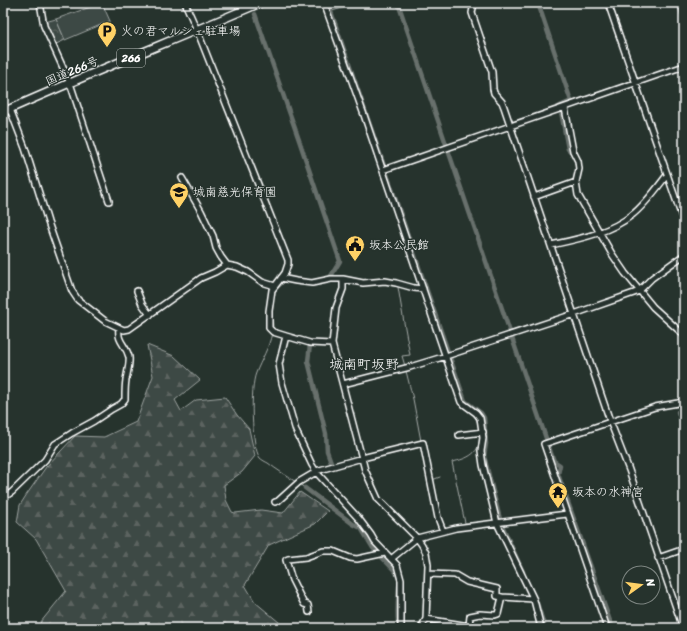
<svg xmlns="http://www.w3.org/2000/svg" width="687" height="631" viewBox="0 0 687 631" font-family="Sriracha,'Klee One',sans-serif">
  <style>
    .forest { fill: url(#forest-firs); stroke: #9ea4a2 }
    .park { fill: url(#park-crowns); stroke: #9ea4a2 }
    .garden { fill: #3e4944; stroke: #9ea4a2 }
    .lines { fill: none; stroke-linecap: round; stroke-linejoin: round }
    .stream { stroke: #a4a9a7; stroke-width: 1 }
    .canal { stroke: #67706c; stroke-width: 4.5 }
    .minor-casing { stroke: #fff; stroke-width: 8 }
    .highway-casing { stroke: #fff; stroke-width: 10 }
    .minor { stroke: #26332d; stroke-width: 5 }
    .highway { stroke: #26332d; stroke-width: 7 }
    .labels { text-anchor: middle; stroke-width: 3; stroke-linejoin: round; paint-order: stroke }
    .shield { fill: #26332d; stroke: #bec2c0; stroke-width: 1 }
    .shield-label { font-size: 11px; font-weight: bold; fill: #fff }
    .poi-label { font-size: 12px; fill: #fff; stroke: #26332d; text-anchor: start }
    .street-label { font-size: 12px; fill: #fff; stroke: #26332d }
    .quarter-label { font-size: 14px; fill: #fff; stroke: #26332d }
  </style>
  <defs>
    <pattern id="forest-firs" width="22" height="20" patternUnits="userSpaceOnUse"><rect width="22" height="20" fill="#3e4944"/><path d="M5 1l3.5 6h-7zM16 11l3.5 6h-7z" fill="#5b6460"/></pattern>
    <pattern id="park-crowns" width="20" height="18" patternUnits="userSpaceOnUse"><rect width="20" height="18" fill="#3e4944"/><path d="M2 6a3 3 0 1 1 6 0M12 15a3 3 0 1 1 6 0" fill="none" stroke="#5b6460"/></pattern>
  </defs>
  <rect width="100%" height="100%" fill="#26332d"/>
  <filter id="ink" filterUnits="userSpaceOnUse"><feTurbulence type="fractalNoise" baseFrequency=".025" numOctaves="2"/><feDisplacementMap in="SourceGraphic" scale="8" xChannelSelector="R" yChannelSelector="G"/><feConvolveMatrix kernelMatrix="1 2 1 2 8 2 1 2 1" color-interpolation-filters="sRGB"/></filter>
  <g filter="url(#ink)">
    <!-- forest -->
    <path class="forest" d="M147 345 174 356 200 380 175 400 181 411 196 400 225 397 237 415 249 429 255 456 242 472 224 485 226 500 232 512 235 513 261 510 283 513 300 492 328 511 315 524 269 545 245 585 255 602 286 628H36L66 591 36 539 17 522 20 505 27 494 46 467 75 436 104 437 136 422 153 376Z"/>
    <!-- park -->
    <path class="park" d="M341 3H345L346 7 332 11 331 6Z
      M56 19 65 40 54 45 45 22Z"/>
    <!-- garden -->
    <path class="garden" d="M102 3 110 21 65 40 56 19Z"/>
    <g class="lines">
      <!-- stream -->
      <path class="stream" d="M287 276 290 262
        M398 287 403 317 410 355 402 356 405 366
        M275 291 286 281
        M273 328 272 311 273 300
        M272 333C269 348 261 360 256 373 250 387 251 447 260 458 262 460 266 462 268 463 277 470 287 476 296 482
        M406 371 413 399 421 441
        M460 404C470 413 478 415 479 430
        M426 470 428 482 429 481
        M432 480 440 477
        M299 484 305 488
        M477 523H465L452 462C467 459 482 453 479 435"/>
      <!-- canal -->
      <path class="canal" d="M328 3 465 401 481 413 484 418 486 444 484 456 501 523 523 572
        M398 3 512 338 551 453 554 461 560 465 558 474 610 621
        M538 3 571 101 560 106 568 149 570 151
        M678 3 684 20
        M255 14 299 140 340 261 331 276
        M310 345 308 361 326 434 327 451 331 462
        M678 412 684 430
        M305 488 353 524 361 528 373 548 396 572 398 577
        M537 603 545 628
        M399 628C396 615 398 599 399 586
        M591 628 610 621 613 628"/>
      <!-- minor casing -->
      <g class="minor-casing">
        <path id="minor" d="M40 3 44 26 70 83 109 201
          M185 3 197 30 288 260V264L285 273 272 290 269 311V328L273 332 286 336 279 364 282 383 296 431 312 465 317 473 359 519 371 535 375 542 397 565 401 580V628
          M324 3 364 115 461 402 476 413 480 418 483 438 481 451 483 465 497 523 534 600 541 628
          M474 3 472 13 492 72 493 89 494 93 502 102 504 107 610 421 629 470 683 628
          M608 3 684 223
          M565 108 573 151 578 161 579 169 576 182 578 195 612 254 625 273 653 307 684 335
          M10 109 25 148 48 222 72 291 78 300 105 321 124 330 129 329 201 278 215 272 227 265
          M383 170 684 66
          M182 178 201 211 213 236 216 248 221 257 227 265 237 267 248 272 262 282 275 286
          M534 197 576 182
          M677 202 684 199
          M551 245C578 239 610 233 632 215 645 205 657 188 667 175
          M281 278 296 281 312 283 331 279H343L363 283 385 281 396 283 414 288 423 289
          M343 279V289L336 308 332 344 365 470 378 499 417 538 422 545 426 553 428 565 426 619 421 628
          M137 291 142 304 150 315
          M286 336 310 343 332 344
          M343 384 410 367 446 356 574 314 634 293 639 291 652 278 684 255
          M459 435 483 432
          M316 471 362 458 423 443 438 518 443 531
          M3 498 12 492 45 460 55 444 72 433 94 421 112 409 121 404 125 399C125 393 125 386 126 380 127 373 130 364 129 357 126 344 117 343 119 328
          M275 502 278 501 299 482 316 472
          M658 558 684 549
          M391 559 417 538 456 528 567 514
          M428 574 455 575 467 582 497 589V596L502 597 498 614 495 615 480 614 470 616 469 626 470 628
          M502 597 533 599
          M309 612 308 605 304 604 292 580 286 560 288 559 306 557 323 551H333L350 558 357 559 385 553
          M426 619 469 626
          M607 628 544 444 655 407 678 403 684 400"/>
      </g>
      <!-- highway casing -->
      <g class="highway-casing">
        <path id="highway" d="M3 112C88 74 174 40 260 3"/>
      </g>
      <!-- minor -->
      <use href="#minor" class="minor"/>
      <!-- highway -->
      <use href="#highway" class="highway"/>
    </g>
  </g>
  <!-- icons -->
  <defs>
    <g id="parking-pin" transform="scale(1)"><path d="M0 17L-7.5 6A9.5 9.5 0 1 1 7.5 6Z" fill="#ffd166" stroke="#26332d"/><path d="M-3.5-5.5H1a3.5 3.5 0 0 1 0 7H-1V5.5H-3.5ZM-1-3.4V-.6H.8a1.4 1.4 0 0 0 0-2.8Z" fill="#111"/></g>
    <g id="school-pin" transform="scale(1)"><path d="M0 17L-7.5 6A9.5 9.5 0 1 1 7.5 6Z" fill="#ffd166" stroke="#26332d"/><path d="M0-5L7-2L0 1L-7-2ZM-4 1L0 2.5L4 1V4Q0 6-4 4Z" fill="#111"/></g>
    <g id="civic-pin" transform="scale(1)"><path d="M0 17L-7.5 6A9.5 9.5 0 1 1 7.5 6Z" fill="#ffd166" stroke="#26332d"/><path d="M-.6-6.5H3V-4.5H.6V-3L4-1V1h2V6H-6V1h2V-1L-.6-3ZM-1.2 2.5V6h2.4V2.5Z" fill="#111"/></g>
    <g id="temple-pin" transform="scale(1)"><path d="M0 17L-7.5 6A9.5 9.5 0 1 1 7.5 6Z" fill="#ffd166" stroke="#26332d"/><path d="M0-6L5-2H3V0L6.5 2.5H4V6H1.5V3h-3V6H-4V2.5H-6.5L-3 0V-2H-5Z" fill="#111"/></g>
  </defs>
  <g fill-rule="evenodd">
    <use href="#parking-pin" x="107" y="31"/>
    <use href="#school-pin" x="179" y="192"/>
    <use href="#civic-pin" x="355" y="245"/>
    <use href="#temple-pin" x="558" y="492"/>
  </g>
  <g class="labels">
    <!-- shield labels -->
    <rect class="shield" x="117" y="49" width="28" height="18" rx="3"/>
    <g class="shield-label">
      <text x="131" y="62">266</text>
    </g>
    <!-- poi labels -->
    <g class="poi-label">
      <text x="121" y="35">火の君マルシェ駐車場</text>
      <text x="193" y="196">城南慈光保育園</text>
      <text x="369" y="249">坂本公民館</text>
      <text x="572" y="496">坂本の水神宮</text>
    </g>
    <!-- street labels -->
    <g class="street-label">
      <text transform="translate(72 71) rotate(-23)" y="4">国道266号</text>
    </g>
    <!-- quarter labels -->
    <g class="quarter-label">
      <text x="364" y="369">城南町坂野</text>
    </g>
  </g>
  <!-- margin -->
  <rect width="687" height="631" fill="none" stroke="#26332d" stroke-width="16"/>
  <rect x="8" y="8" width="671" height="615" fill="none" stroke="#fff" stroke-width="1.5" filter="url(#ink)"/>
  <!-- north arrow -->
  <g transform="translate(641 585) rotate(76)"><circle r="19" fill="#26332d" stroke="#7d8581"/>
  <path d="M0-3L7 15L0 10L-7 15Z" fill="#ffd166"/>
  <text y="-6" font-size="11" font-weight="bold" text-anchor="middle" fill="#ffffff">N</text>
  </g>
</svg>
